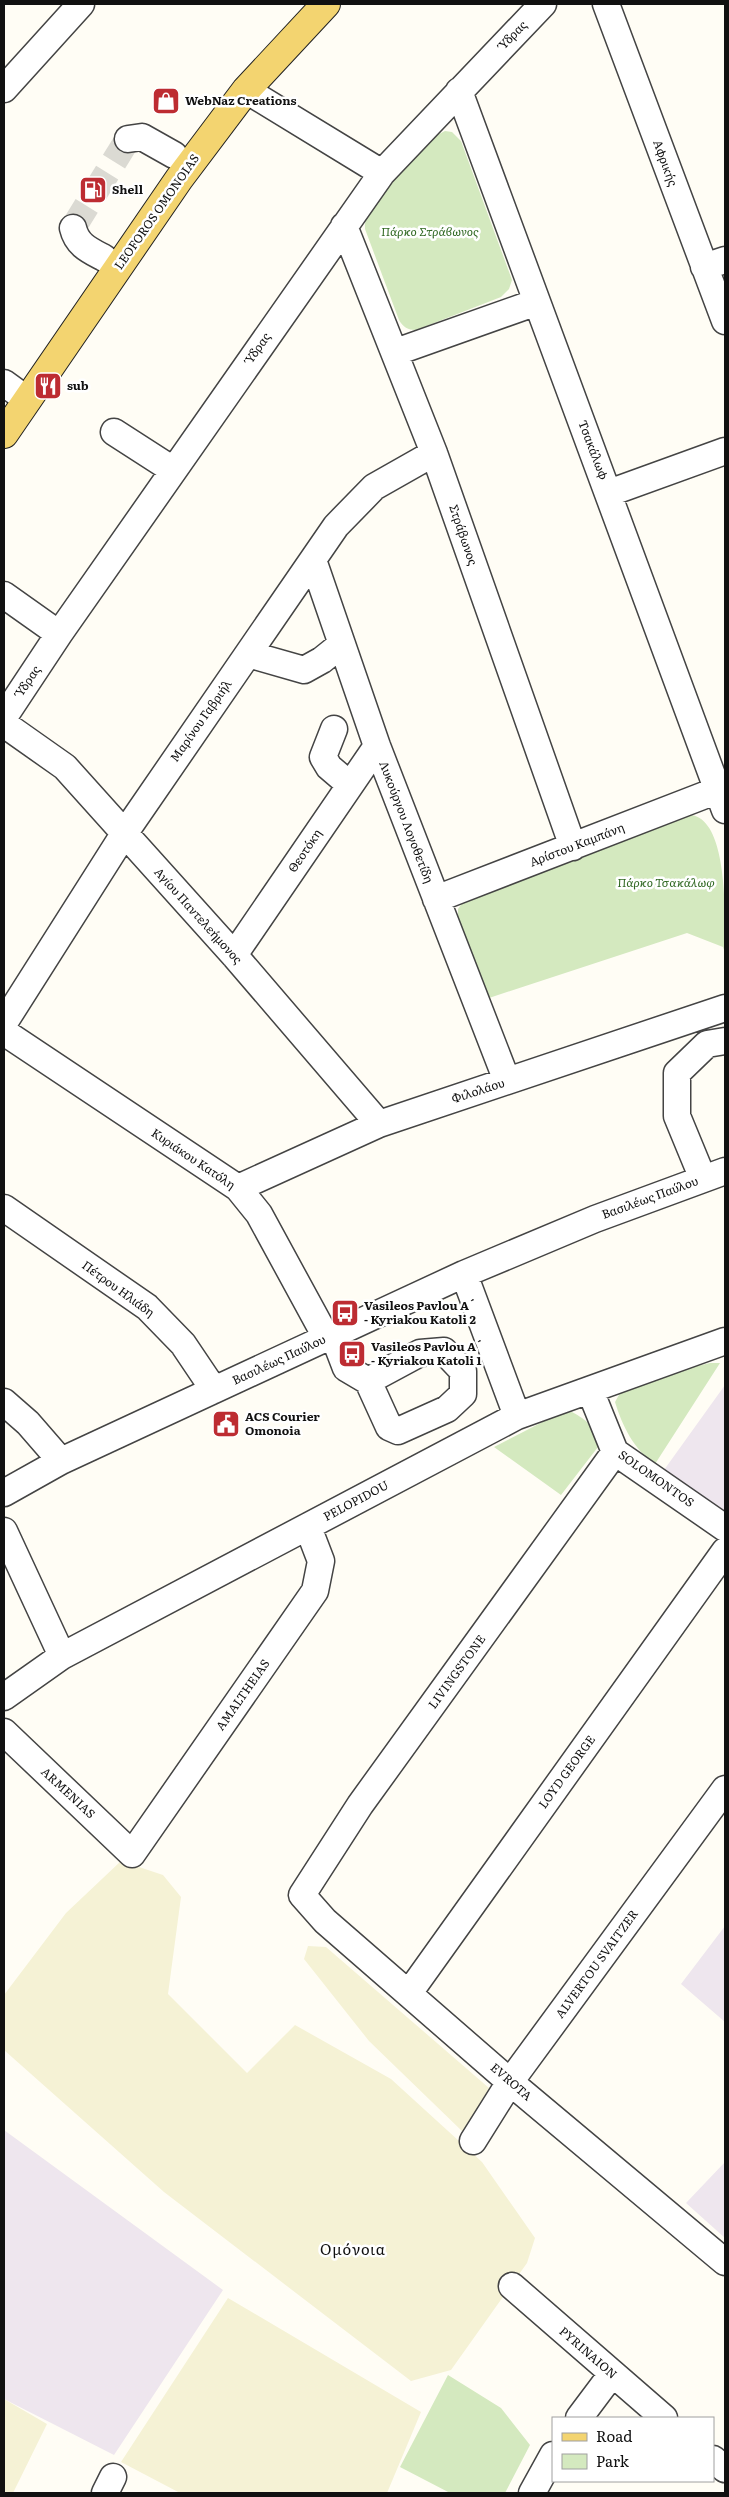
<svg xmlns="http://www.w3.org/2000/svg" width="729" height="2497" viewBox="0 0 729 2497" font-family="Literata,serif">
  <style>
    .industrial { fill: #eee6ee }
    .farmland { fill: #f5f2d5 }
    .green { fill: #d4e9bf }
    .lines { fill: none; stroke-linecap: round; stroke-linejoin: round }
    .minor-tunnel { stroke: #dbdad3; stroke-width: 26; stroke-dasharray: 26 13; stroke-linecap: butt }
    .minor-casing { stroke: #444; stroke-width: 29 }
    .major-casing { stroke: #222; stroke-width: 30 }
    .minor { stroke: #fff; stroke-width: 26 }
    .major { stroke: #f3d470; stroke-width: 28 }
    .labels { text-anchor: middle; stroke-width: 5; stroke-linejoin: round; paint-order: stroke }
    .street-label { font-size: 12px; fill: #111; stroke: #fff }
    .poi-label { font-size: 12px; font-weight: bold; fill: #111; stroke: #fff; text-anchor: start }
    .park-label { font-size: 12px; font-style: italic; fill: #306822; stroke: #fff }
    .quarter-label { font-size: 15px; letter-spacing: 1px; fill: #111; stroke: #fff }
  </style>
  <rect width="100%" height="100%" fill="#fffdf5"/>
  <!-- industrial -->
  <path class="industrial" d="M725 1385V1514L664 1470Z
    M725 1926V2022L681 1984Z
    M4 2130 223 2290 114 2455 4 2399Z
    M725 2162V2238L686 2203Z"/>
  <!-- farmland -->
  <path class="farmland" d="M121 1861 163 1875 181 1897 168 1994 247 2073 295 2025 391 2079 482 2162 535 2238 527 2263 451 2370 411 2381 164 2192 4 2050V1995L66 1913Z
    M308 1946 326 1947 489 2088 463 2132 369 2041 304 1959Z
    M228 2298 421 2412 387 2493H180L121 2462Z
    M4 2399 47 2424 13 2493H4Z"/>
  <!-- green -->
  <path class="green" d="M445 131 452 132 461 141 512 280 509 289 501 297 416 330C408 330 403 327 399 320L365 229C363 203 416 156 435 136Z
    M691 815C729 820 725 918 725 953L723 947 687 933 489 998 458 918V909L463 902Z
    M710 1363H720L655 1464C634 1450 622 1425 615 1402L620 1393 672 1372Z
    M572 1412C587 1420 598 1429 598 1447L561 1495 494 1447 560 1413Z
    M448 2375 501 2408 530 2445 505 2493H450L400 2467Z"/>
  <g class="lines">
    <!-- minor-tunnel -->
    <path class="minor-tunnel" d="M73 228 128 139"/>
    <!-- minor casing -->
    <g class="minor-casing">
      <path id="minor" d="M606 4 725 321
        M4 89 81 4
        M246 90 382 173
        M459 91 725 810
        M128 139 142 137 174 155
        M344 226 434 453 573 847
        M73 228C77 245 89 250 104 258
        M704 267 725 260
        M396 352 537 302
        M4 383 26 399
        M114 432 173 470
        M609 493 725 451
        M313 560 377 746 507 1081
        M4 595 59 634
        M248 654 304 670 322 660 342 644
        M4 717 59 634 382 173 543 4
        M4 724 65 767 234 955 379 1124
        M334 729 323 757 329 767 350 785
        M436 899 718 790
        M234 955 377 746
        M4 1023 124 834 336 526 374 487 434 453
        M4 1032 238 1188 259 1214 326 1337
        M703 1179 677 1116V1073L707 1044 725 1041
        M238 1188 379 1124 725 1008
        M4 1208 147 1307 183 1344 214 1390
        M464 1274 517 1416
        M333 1334 346 1368 368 1381 389 1427 398 1431 447 1409 463 1394V1371L444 1351 420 1353 368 1381
        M590 1390 615 1452 725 1528
        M4 1402 28 1423 61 1461
        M615 1452 360 1805 302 1895 325 1921 510 2082 725 2262
        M4 1493 61 1461 464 1274 595 1219 725 1171
        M4 1531 62 1656
        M4 1697 62 1656 517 1416 725 1341
        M4 1732 132 1854 315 1591 321 1561 308 1527
        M409 1993 725 1551
        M473 2141 510 2082 725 1789
        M512 2286 664 2418
        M579 2418 612 2374
        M713 2459 725 2469
        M105 2493 113 2477
        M532 2493 553 2455"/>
    </g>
    <!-- major casing -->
    <g class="major-casing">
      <path id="major" d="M4 434 179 179 246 90 326 4"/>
    </g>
    <!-- minor -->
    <use href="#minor" class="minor"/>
    <!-- major -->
    <use href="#major" class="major"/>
  </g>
  <!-- icons -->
  <defs>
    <g id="shop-square" transform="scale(1.4375)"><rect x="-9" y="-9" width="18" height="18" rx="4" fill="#bd2c32" stroke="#fff"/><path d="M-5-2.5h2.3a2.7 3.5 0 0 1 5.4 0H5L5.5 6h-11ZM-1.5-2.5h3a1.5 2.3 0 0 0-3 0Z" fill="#fff"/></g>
    <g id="fuel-square" transform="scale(1.4375)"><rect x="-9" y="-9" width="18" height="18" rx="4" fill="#bd2c32" stroke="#fff"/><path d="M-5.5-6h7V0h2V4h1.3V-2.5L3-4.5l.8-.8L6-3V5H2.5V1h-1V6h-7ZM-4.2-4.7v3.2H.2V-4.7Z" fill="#fff"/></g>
    <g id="restaurant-square" transform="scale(1.4375)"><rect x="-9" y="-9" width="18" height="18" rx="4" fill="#bd2c32" stroke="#fff"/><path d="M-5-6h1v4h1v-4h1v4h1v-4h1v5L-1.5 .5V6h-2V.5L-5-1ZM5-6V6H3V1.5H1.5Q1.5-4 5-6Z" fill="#fff"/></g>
    <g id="bus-square" transform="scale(1.4375)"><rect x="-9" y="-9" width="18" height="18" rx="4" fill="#bd2c32" stroke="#fff"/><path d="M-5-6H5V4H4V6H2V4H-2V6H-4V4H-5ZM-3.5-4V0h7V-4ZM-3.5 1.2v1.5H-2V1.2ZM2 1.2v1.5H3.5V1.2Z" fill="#fff"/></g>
    <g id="civic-square" transform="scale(1.4375)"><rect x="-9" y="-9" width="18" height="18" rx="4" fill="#bd2c32" stroke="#fff"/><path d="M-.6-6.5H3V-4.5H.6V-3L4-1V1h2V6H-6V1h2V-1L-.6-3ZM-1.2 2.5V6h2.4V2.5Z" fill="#fff"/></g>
  </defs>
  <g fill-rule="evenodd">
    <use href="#shop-square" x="166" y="101"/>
    <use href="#fuel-square" x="93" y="190"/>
    <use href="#restaurant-square" x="48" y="386"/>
    <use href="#bus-square" x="345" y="1313"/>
    <use href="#bus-square" x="352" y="1354"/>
    <use href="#civic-square" x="226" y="1424"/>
  </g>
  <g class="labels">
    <!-- street labels -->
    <g class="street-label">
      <text transform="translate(513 35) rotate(-46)" y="4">Ύδρας</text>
      <text transform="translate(665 163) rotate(70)" y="4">Αφρικής</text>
      <text transform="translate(157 212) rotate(-55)" y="4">LEOFOROS OMONOIAS</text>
      <text transform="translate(258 348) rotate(-55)" y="4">Ύδρας</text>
      <text transform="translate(593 450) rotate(69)" y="4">Τσακάλωφ</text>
      <text transform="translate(463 535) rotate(71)" y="4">Στράβωνος</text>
      <text transform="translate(28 681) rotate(-56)" y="4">Ύδρας</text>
      <text transform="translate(201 721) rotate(-55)" y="4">Μαρίνου Γαβριήλ</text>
      <text transform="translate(406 822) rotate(69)" y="4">Λυκούργου Λογοθετίδη</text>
      <text transform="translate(577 845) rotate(-21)" y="4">Αρίστου Καμπάνη</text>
      <text transform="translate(305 851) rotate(-56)" y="4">Θεοτόκη</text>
      <text transform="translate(198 916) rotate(48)" y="4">Αγίου Παντελεήμονος</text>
      <text transform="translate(478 1091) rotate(-18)" y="4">Φιλολάου</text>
      <text transform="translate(193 1159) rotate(34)" y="4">Κυριάκου Κατόλη</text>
      <text transform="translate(650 1198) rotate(-20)" y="4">Βασιλέως Παύλου</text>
      <text transform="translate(118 1289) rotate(36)" y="4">Πέτρου Ηλιάδη</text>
      <text transform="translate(279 1360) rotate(-25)" y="4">Βασιλέως Παύλου</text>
      <text transform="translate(656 1479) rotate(35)" y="4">SOLOMONTOS</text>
      <text transform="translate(356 1501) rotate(-28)" y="4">PELOPIDOU</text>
      <text transform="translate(457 1672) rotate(-54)" y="4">LIVINGSTONE</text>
      <text transform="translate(243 1695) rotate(-55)" y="4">AMALTHEIAS</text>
      <text transform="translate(567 1772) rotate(-54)" y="4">LOYD GEORGE</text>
      <text transform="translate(68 1793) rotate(43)" y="4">ARMENIAS</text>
      <text transform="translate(597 1964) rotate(-54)" y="4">ALVERTOU SVAITZER</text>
      <text transform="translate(511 2082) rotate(41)" y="4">EVROTA</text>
      <text transform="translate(588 2353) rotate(41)" y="4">PYRINAION</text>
    </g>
    <!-- poi labels -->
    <g class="poi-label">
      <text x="185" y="105">WebNaz Creations</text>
      <text x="112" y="194">Shell</text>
      <text x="67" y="390">sub</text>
      <text x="364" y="1310">Vasileos Pavlou A´<tspan x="364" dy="14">- Kyriakou Katoli 2</tspan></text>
      <text x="371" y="1351">Vasileos Pavlou A´<tspan x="371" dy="14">- Kyriakou Katoli 1</tspan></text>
      <text x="245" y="1421">ACS Courier<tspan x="245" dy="14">Omonoia</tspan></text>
    </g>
    <!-- park labels -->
    <g class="park-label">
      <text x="430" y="236">Πάρκο Στράβωνος</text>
      <text x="666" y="887">Πάρκο Τσακάλωφ</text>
    </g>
    <!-- quarter labels -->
    <g class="quarter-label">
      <text x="353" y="2255">Ομόνοια</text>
    </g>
  </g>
  <!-- border -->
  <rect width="729" height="2497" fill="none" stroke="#111111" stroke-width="10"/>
  <!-- legend -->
  <rect x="552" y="2417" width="162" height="65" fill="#ffffff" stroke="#a0a0a0"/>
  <rect x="562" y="2433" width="25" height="8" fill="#f3d470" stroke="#a0a0a0"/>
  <text x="596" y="2442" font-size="15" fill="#111111">Road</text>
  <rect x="562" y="2454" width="25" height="15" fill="#d4e9bf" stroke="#a0a0a0"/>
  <text x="596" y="2467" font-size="15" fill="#111111">Park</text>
</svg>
